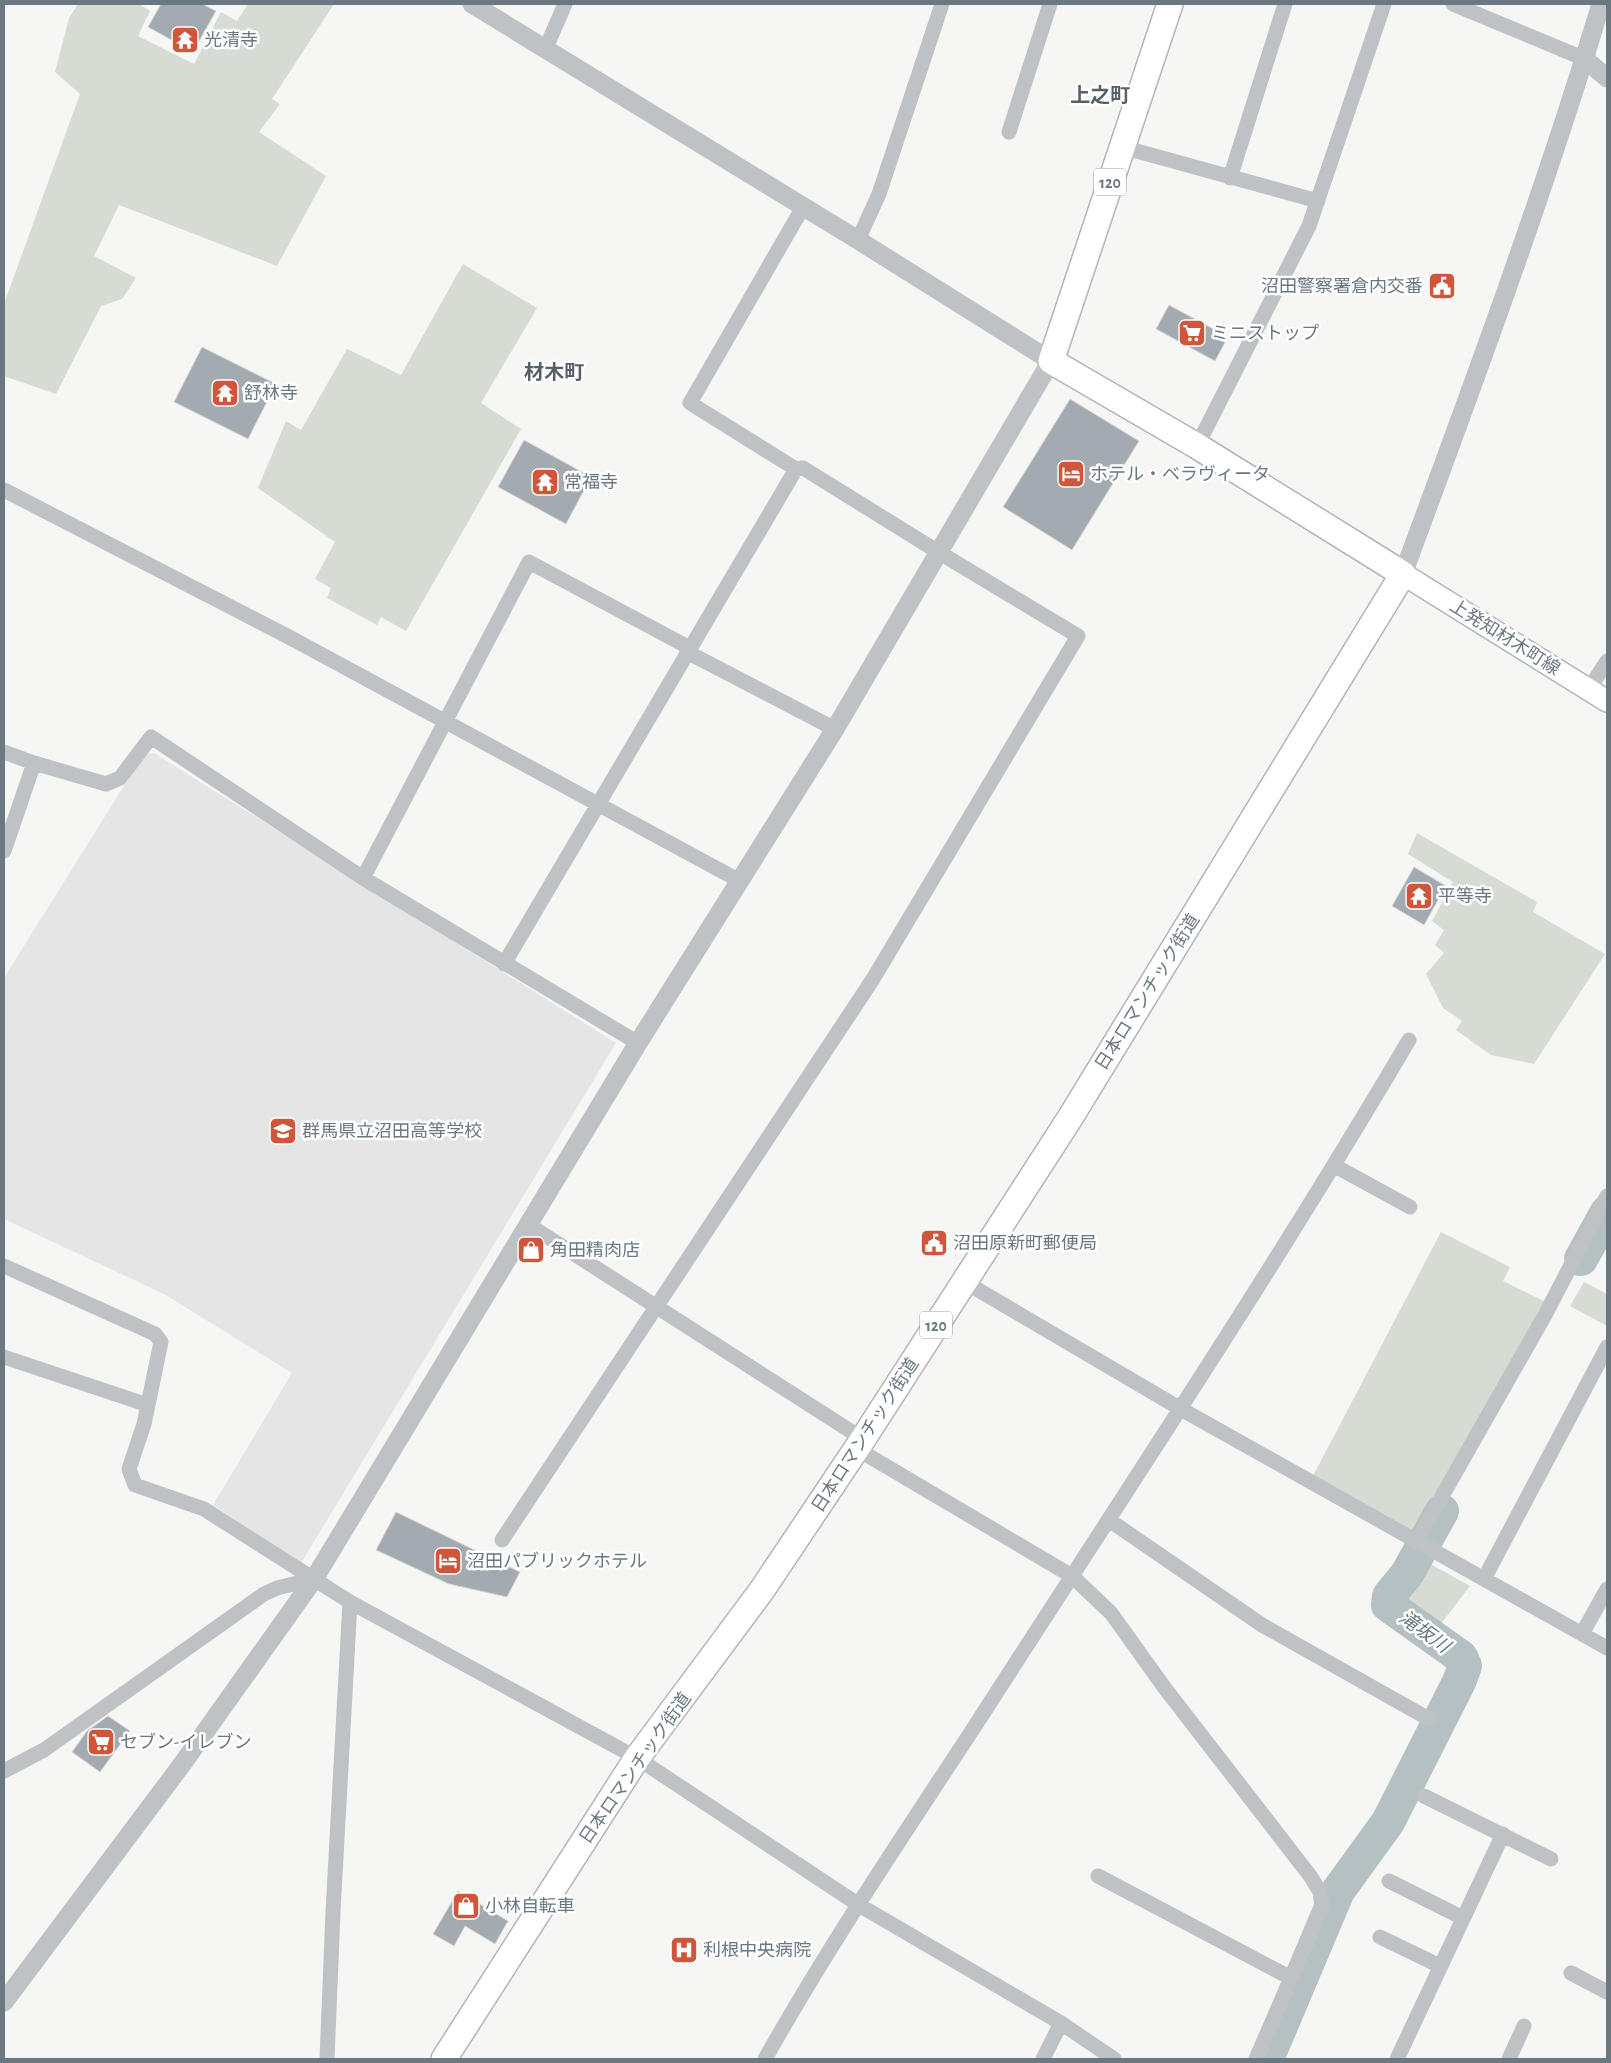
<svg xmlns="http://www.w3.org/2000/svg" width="1611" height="2063" viewBox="0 0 1611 2063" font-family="'Alegreya Sans','Noto Sans JP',sans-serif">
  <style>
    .built { fill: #e4e5e4 }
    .green { fill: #d6dbd3 }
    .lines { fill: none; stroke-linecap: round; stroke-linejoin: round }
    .river { stroke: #b5c0c3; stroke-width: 34 }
    .building { fill: #a4abb0; stroke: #d8d8d6 }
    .secondary-casing { stroke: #b1b6b9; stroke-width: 24 }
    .trunk-casing { stroke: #b2b5b8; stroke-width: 28 }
    .minor { stroke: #bec2c5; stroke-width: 15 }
    .tertiary { stroke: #bec2c5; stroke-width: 19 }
    .secondary { stroke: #fff; stroke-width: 21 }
    .trunk { stroke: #fff; stroke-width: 25 }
    .labels { text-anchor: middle; stroke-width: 5; stroke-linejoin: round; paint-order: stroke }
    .shield { fill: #fff; stroke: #96a0a7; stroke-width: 1 }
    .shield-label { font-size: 16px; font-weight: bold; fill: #697881 }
    .poi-label { font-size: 18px; fill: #697881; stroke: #fff; text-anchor: start }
    .street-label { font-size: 18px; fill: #697881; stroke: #fff }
    .water-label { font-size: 19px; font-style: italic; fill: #65787d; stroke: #fff }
    .quarter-label { font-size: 20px; font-weight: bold; fill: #566167; stroke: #fff }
  </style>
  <rect width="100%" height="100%" fill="#f6f6f4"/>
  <!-- built -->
  <path class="built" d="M154 753 616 1043 301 1563 213 1505 292 1373 164 1294 4 1219V978L122 789 146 754Z"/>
  <!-- green -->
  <path class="green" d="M78 4H139L150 11 138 36 194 64 221 12 237 21 248 4H334L272 99 280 104 259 132 326 176 277 266 119 205 94 256 136 278 122 299 101 306 56 394 4 376V304L80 94 55 72 69 18Z
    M463 264 537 308 481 403 521 429 406 631 381 617 377 625 327 598 331 588 315 579 335 542 258 488 286 421 301 430 347 349 401 375Z
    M1417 833 1537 902 1533 912 1605 954 1534 1064 1491 1055 1456 1030 1462 1021 1443 1008 1426 974 1444 953 1435 945 1444 930 1432 921 1453 882 1408 854Z
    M1441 1232 1510 1267 1503 1281 1544 1301 1494 1398 1413 1534 1313 1476Z
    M1584 1282 1607 1294V1326L1570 1306Z
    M1423 1560 1470 1586 1437 1629 1397 1601Z"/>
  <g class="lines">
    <!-- river -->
    <path class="river" d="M1581 1259 1607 1212
      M1267 2059 1338 1891 1388 1822 1459 1682 1465 1666 1461 1657 1388 1605 1389 1596 1407 1574 1442 1511"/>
  </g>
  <!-- building -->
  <path class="building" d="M161 4H202L216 11 193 52 148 27Z
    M1169 305 1228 337 1215 361 1156 329Z
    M202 347 276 384 248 439 174 402Z
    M1070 399 1139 441 1072 550 1003 507Z
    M524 440 591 477 566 524 498 487Z
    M1414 867 1446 886 1424 925 1392 906Z
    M396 1512 520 1572 507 1597 449 1584 376 1550Z
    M108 1716 130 1731 100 1772 72 1752 87 1731Z
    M458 1891 508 1921 495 1944 465 1926 454 1946 433 1934Z"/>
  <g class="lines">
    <!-- secondary casing -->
    <g class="secondary-casing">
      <path id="secondary" d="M1403 574 1607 701"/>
    </g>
    <!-- trunk casing -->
    <g class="trunk-casing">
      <path id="trunk" d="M444 2059 637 1758 762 1590 863 1439 1070 1118 1403 574 1197 446 1051 361 1170 4"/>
    </g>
    <!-- minor -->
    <path class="minor" d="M1453 4 1585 59
      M545 50 565 4
      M1009 132 1050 4
      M1122 147 1318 201
      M1230 178 1285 4
      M858 240 879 194 942 4
      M1197 446 1309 226 1384 4
      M4 490 289 637 740 881
      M687 652 835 729
      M1589 689 1607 661
      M4 752 34 763 106 784 120 778 151 737 363 878 638 1043
      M4 851 34 763
      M363 878 529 562 690 648
      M504 964 796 469
      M1335 1166 1410 1207
      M529 1225 863 1439
      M4 1266 155 1334 161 1342 144 1424 129 1469 135 1485 204 1509 350 1602 637 1758 859 1905 1061 2023 1114 2059
      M963 1281 1181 1409 1607 1648
      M4 1357 148 1405
      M857 1449 1072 1576 1111 1613 1164 1687 1311 1877 1320 1892 1322 1907 1256 2059
      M1109 1520 1262 1625 1429 1719
      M502 1540 873 979 1078 636 940 553 803 468 796 469 690 403 803 207
      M1416 1542 1545 1315 1607 1196
      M1484 1579 1607 1347
      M1582 1634 1607 1589
      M4 1771 44 1750 264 1594 277 1588 314 1579
      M1424 1796 1551 1859
      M1098 1876 1291 1978
      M1389 1881 1463 1918
      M1380 1937 1440 1966
      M1571 1973 1607 1992
      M327 2059 333 1912 350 1602
      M765 2059C829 1945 903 1836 975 1726 1121 1499 1271 1274 1409 1040
      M1043 2059 1061 2023
      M1397 2059 1503 1834
      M1509 2059 1524 2026"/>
    <!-- tertiary -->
    <path class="tertiary" d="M1585 59 1607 78
      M1403 574C1473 385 1543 196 1601 4
      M4 2002 183 1763 314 1579 638 1043 835 729 1051 361 858 240 472 4"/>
    <!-- secondary -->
    <use href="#secondary" class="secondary"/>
    <!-- trunk -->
    <use href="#trunk" class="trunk"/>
  </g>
  <!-- icons -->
  <defs>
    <g id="temple-square" transform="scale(1.4375)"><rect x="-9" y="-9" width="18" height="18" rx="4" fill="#cf553b" stroke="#fff"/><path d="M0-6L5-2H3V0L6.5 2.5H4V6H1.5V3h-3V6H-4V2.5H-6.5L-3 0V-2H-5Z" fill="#fff"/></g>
    <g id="civic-square" transform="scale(1.4375)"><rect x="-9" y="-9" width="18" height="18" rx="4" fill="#cf553b" stroke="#fff"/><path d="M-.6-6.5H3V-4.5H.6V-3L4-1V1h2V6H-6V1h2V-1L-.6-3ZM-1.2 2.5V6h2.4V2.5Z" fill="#fff"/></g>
    <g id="supermarket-square" transform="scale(1.4375)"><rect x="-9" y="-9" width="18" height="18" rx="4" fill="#cf553b" stroke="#fff"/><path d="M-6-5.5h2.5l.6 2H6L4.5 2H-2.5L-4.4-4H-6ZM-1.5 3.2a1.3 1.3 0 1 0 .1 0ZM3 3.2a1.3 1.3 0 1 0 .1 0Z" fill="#fff"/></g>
    <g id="hotel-square" transform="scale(1.4375)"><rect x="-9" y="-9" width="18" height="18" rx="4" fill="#cf553b" stroke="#fff"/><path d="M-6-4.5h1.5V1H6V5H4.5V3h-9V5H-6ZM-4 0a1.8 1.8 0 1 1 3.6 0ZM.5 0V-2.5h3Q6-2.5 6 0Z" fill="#fff"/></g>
    <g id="school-square" transform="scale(1.4375)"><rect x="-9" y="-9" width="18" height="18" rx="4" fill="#cf553b" stroke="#fff"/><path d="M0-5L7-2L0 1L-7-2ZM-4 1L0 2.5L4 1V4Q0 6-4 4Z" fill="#fff"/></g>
    <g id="shop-square" transform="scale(1.4375)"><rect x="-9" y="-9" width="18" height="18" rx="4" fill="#cf553b" stroke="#fff"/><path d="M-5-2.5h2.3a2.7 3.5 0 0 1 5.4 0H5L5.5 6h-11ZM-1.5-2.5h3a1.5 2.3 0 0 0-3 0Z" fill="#fff"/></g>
    <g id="hospital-square" transform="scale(1.4375)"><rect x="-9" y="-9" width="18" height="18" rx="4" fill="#cf553b" stroke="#fff"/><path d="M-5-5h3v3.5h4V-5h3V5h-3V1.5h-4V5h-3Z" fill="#fff"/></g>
  </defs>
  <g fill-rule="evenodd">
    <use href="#temple-square" x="185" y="40"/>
    <use href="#civic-square" x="1442" y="286"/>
    <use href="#supermarket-square" x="1192" y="333"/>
    <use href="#temple-square" x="225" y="393"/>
    <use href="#hotel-square" x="1071" y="474"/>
    <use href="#temple-square" x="545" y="482"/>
    <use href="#temple-square" x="1419" y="896"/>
    <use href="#school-square" x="283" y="1131"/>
    <use href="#civic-square" x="934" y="1243"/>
    <use href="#shop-square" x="531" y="1250"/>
    <use href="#hotel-square" x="448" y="1561"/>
    <use href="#supermarket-square" x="101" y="1742"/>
    <use href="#shop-square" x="466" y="1906"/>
    <use href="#hospital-square" x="684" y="1950"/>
  </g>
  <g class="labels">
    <!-- shield labels -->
    <g class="shield">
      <rect x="1094" y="168.5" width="32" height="27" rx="4"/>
      <rect x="920" y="1311.5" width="32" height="27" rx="4"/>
    </g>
    <g class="shield-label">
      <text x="1110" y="188">120</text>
      <text x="936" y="1331">120</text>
    </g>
    <!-- poi labels -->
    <g class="poi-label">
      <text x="204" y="46">光清寺</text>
      <text x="1423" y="292" text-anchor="end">沼田警察署倉内交番</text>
      <text x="1211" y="339">ミニストップ</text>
      <text x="244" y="399">舒林寺</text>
      <text x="1090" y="480">ホテル・ベラヴィータ</text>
      <text x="564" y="488">常福寺</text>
      <text x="1438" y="902">平等寺</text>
      <text x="302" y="1137">群馬県立沼田高等学校</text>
      <text x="953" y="1249">沼田原新町郵便局</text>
      <text x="550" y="1256">角田精肉店</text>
      <text x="467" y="1567">沼田パブリックホテル</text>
      <text x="120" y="1748">セブン-イレブン</text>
      <text x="485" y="1912">小林自転車</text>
      <text x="703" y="1956">利根中央病院</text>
    </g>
    <!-- street labels -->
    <g class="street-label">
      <text transform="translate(1505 637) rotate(32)" y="6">上発知材木町線</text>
      <text transform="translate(1147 992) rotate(-58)" y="6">日本ロマンチック街道</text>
      <text transform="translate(865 1435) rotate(-57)" y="6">日本ロマンチック街道</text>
      <text transform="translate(635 1768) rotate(-55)" y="6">日本ロマンチック街道</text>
    </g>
    <!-- water labels -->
    <g class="water-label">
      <text transform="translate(1425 1631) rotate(36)" y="7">滝坂川</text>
    </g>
    <!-- quarter labels -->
    <g class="quarter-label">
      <text x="1100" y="102">上之町</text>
      <text x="554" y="379">材木町</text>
    </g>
  </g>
  <!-- border -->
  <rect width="1611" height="2063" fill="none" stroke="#697881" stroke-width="10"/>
</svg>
